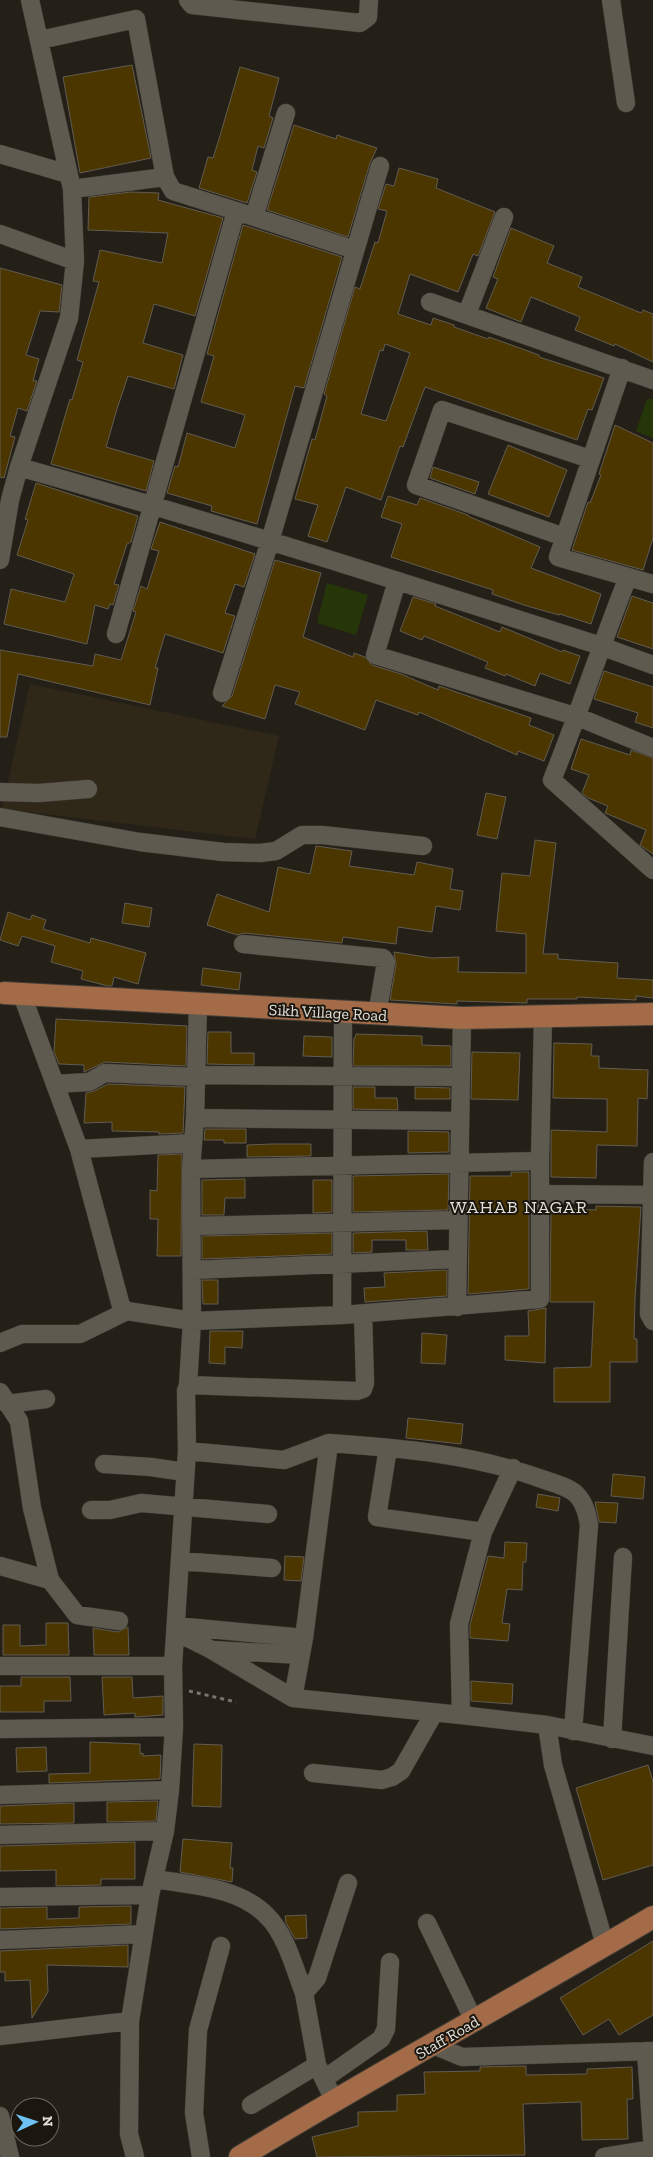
<svg xmlns="http://www.w3.org/2000/svg" width="653" height="2157" viewBox="0 0 653 2157" font-family="'Zilla Slab',serif">
  <style>
    .built { fill: #2f2819 }
    .green { fill: #253709 }
    .building { fill: #4b3600; stroke: #615c52; fill-rule: evenodd }
    .lines { fill: none; stroke-linecap: round; stroke-linejoin: round }
    .minor-casing { stroke: #413e38; stroke-width: 19 }
    .major-casing { stroke: #413e38; stroke-width: 24 }
    .path { stroke: #78756d; stroke-width: 3; stroke-dasharray: 4 4; stroke-linecap: butt }
    .minor { stroke: #5f5a50; stroke-width: 18 }
    .major { stroke: #a36b47; stroke-width: 22 }
    .labels { text-anchor: middle; stroke-width: 4; stroke-linejoin: round; paint-order: stroke }
    .street-label { font-size: 16px; fill: #e4e1db; stroke: #1b170e }
    .neighbourhood-label { font-size: 18px; letter-spacing: 1px; fill: #e4e1db; stroke: #1b170e }
  </style>
  <rect width="100%" height="100%" fill="#242017"/>
  <!-- built -->
  <path class="built" d="M30 684 279 736 255 839 2 809Z"/>
  <!-- green -->
  <path class="green" d="M647 399H653V438L636 431Z
    M327 583 368 595 356 635 317 623Z"/>
  <!-- building -->
  <path class="building" d="M132 65 151 158 80 173 63 77Z
    M240 67 279 78 269 116 273 118 264 148 258 146 252 170 257 172 247 203 199 188 208 157 213 158 219 139Z
    M294 125 336 139 337 135 377 148 370 163 348 237 267 210Z
    M399 168 438 179 436 188 495 212 478 256 473 254 458 292 410 274 398 314 431 325 433 318 454 325V327L488 339 489 337 539 355V357L604 378 592 410 588 409 577 440 425 387 403 447 400 446 381 500 346 487 327 542 308 536 318 505 295 499 312 439 315 440 327 396 324 394 355 287 360 289 375 242 378 243 387 211 378 209 386 184 394 186ZM385 344 410 353 386 421 361 414 380 350 383 351Z
    M131 192 159 193 158 200 223 218 195 316 154 304 143 343 183 355 174 389 128 376 117 409 106 447 154 461 146 491 51 464 70 399 72 400 83 362 77 360 99 282 93 281 100 250 162 263 168 233 88 230 89 197Z
    M243 225 342 257 304 388 295 386 257 524 211 511 212 506 167 493 175 466 178 467 187 433 235 448 245 415 201 402 214 356 207 354Z
    M511 228 554 246 547 263 582 277 578 287 641 313 643 310 653 314V362L615 344 614 346 575 330 580 317 531 297 521 322 486 308 498 279 493 277Z
    M0 268 62 285 59 312 40 311 26 355 39 359 33 381H37L27 411 18 408 10 436 15 437 4 478 0 477Z
    M615 425 653 443V538L643 570 572 550 588 502 590 503 601 475 599 474Z
    M508 445 567 470 549 517 488 494Z
    M433 467 479 482 475 494 430 478Z
    M36 483 138 516 131 542 127 544 114 584 119 585 113 605 110 604 108 609 95 605 87 644 4 624 11 589 65 602 74 574 17 555 28 520 25 519Z
    M388 496 417 505 420 498 468 515V516L540 547 531 568 601 594 591 624 560 614 559 615 527 606 492 594 493 590 391 557 402 524 381 517Z
    M160 522 255 554 244 587 235 584 225 613 235 616 223 653 165 634 155 668H158L150 705 18 674 7 737H0V650L93 666 95 654 121 660 136 612 133 611 141 586 147 589 159 551 151 549Z
    M275 560 321 573 303 637 353 657 354 653 365 657 372 665 401 674 438 690 439 686 442 687 531 718 529 725 554 735 544 761 518 751 517 755 419 712 418 715 376 700 365 730 295 704 300 692 275 685 265 719 222 706 232 696Z
    M632 596 653 603V649L617 637Z
    M413 597 436 604 435 606 500 632 502 627 562 652 563 650 580 656 570 684 540 673 535 686 506 674 505 676 485 668 488 662 424 636 422 640 400 631Z
    M604 671 653 687V728L635 722 638 713 594 699Z
    M581 739 630 755 631 750 653 758V854L640 845 646 830 605 813 608 806 588 798 582 793 589 775 571 769Z
    M486 793 506 797 497 839 477 835Z
    M535 840 556 843 543 954H558V959L618 963 617 978 653 980V998L636 996V1000L577 997V999H527V1003L457 1001V1004L390 1000 396 964 394 952 432 958 459 957 458 972 526 973V934L496 931 502 873 530 876Z
    M316 846 352 851 349 866 414 875 417 862 453 869 450 889 463 891 460 910 436 906 432 932 398 927 396 944 343 937 342 943 244 933 237 935 207 925 217 894 269 912 278 867 310 874Z
    M125 903 152 908 149 927 122 923Z
    M8 912 30 920 32 915 46 920 43 929 90 943 91 938 146 953 138 984 114 977 112 986H108L81 979 83 971 51 962 55 946 22 936 18 946 0 940Z
    M203 968 241 973 239 990 201 985Z
    M56 1019 187 1026 186 1066 105 1062 84 1072V1065L59 1064 54 1052Z
    M208 1032H231V1053H254V1065L207 1064Z
    M356 1034 422 1036V1045L451 1046V1066H353L354 1038H355Z
    M304 1036 332 1037V1057L303 1056Z
    M554 1043 592 1044 591 1056H599V1068L648 1070 647 1099 638 1098 637 1146 597 1145 596 1178 551 1177V1130L607 1132V1099L553 1098Z
    M472 1052 520 1053 518 1100 471 1099Z
    M108 1084 185 1087 183 1133 159 1134V1132L112 1131V1122L84 1123 86 1093 94 1091Z
    M353 1087H375V1098H397L398 1110 353 1109Z
    M415 1087 450 1088V1099H415Z
    M205 1129H246V1143H224V1140H204Z
    M408 1131 449 1132V1152L408 1153Z
    M272 1144H311V1156L247 1157V1145Z
    M182 1154 181 1256H157L158 1219H150V1190L157 1191 158 1155Z
    M511 1172H529V1289L468 1294 470 1176H511Z
    M449 1174 448 1210 353 1212V1176Z
    M245 1179V1198H225L224 1215H202V1180Z
    M313 1180H332V1212L313 1213Z
    M596 1206 641 1207 635 1299 634 1339H637V1362H610V1402H554V1368L591 1367 594 1302H550L551 1208 596 1210Z
    M427 1231 428 1250H406V1240H372V1252L353 1253V1233Z
    M332 1233V1254L202 1259V1236Z
    M447 1270V1296L365 1302 364 1288 385 1287 384 1273Z
    M202 1280H218V1304H203Z
    M546 1308 545 1363 505 1360V1336H529L528 1311Z
    M210 1331H243L242 1348 225 1347V1364L209 1363Z
    M422 1333 447 1335 445 1364 421 1363Z
    M408 1418 463 1424 461 1444 406 1438Z
    M613 1474 645 1477 643 1499 611 1496Z
    M538 1494 560 1498 558 1511 536 1507Z
    M595 1502 618 1503 616 1523 599 1522Z
    M505 1542 527 1543 526 1562H523L522 1590 507 1589 502 1623 510 1624 508 1641 470 1638V1625L488 1556 504 1558Z
    M285 1556 304 1557 301 1581 284 1580Z
    M46 1623H68L69 1655H3V1625H20V1646L46 1645Z
    M128 1627 129 1655H94L93 1628 118 1632Z
    M21 1677H70L71 1701H44V1712H0V1686H21Z
    M102 1677H132L133 1698 163 1696V1715L135 1717V1713L104 1715Z
    M471 1681 513 1684 512 1704 471 1701Z
    M90 1742 140 1744V1754L143 1753V1756L161 1755 160 1779 49 1783V1774L90 1773Z
    M194 1744 222 1745 221 1807 192 1806Z
    M46 1747 47 1771 17 1772 16 1748Z
    M648 1765 653 1781V1865L603 1880 576 1788Z
    M158 1801 156 1821 107 1822V1802Z
    M74 1803V1823L0 1824V1806Z
    M183 1839 232 1843 230 1868H233L232 1882 180 1872Z
    M135 1842V1879H101V1885L56 1886V1870L0 1871V1846Z
    M131 1906V1924L0 1929V1908L47 1907V1919L79 1918V1907Z
    M306 1915 307 1938 295 1939 286 1923 285 1916Z
    M653 1941V2015L619 2035 609 2019 583 2035 560 1998Z
    M128 1945V1967L47 1965 48 1992 32 2018 30 1980 5 1981V1972H0V1951Z
    M526 2066V2075L587 2074V2069L632 2067 633 2099H627L628 2139 582 2140 581 2102 523 2104 525 2155 317 2157 312 2137 358 2126V2112L397 2111V2095L425 2094 424 2072 480 2071V2067Z"/>
  <g class="lines">
    <!-- minor casing -->
    <g class="minor-casing">
      <path id="minor" d="M188 0 192 5 360 23 368 17 369 0
        M611 0 626 103
        M40 40 136 19 165 177 173 191 236 211
        M0 154 68 174
        M72 189 165 177
        M254 217 286 113
        M0 234 75 261
        M430 302 653 380
        M467 314 504 217
        M622 368 558 557 628 577
        M19 467C215 522 408 584 601 646L653 665
        M564 537 416 485 442 410 590 459
        M0 560 10 500 19 467 69 318 75 261 72 189 30 0
        M397 581 375 655 578 717 653 748
        M653 584 628 577C601 645 579 713 552 780L653 870
        M116 634 236 211 355 250
        M222 693 270 541 380 166
        M0 792 39 793 88 789
        M0 817 140 842 223 852 260 853 276 851 302 835H322L423 846
        M243 944 383 958 386 962 377 1015
        M22 995 79 1149 121 1306 127 1311 192 1321 342 1315 540 1299V1161
        M196 1075 461 1077
        M55 1084 89 1082 105 1073 196 1077
        M195 1118 460 1121
        M79 1149 193 1143
        M653 1162 649 1314 653 1321
        M191 1169 540 1161 543 1016
        M540 1194 653 1195
        M192 1226 458 1220
        M192 1270 457 1259
        M457 1307 462 1018
        M342 1315 343 1013
        M0 1343 22 1334H80L127 1311
        M188 1385 357 1391 363 1389 365 1383 363 1314
        M0 1392 19 1421 32 1508 50 1580 77 1615 119 1621
        M7 1404 46 1399
        M329 1443C401 1448 473 1454 542 1479 553 1483 567 1486 576 1494 585 1503 587 1514 589 1525L573 1731
        M388 1448 377 1517 483 1532
        M104 1464 151 1467 185 1472
        M91 1510H110L141 1503 268 1514
        M180 1561 272 1568
        M0 1566 50 1580
        M176 1626 304 1638
        M176 1632 210 1649 293 1698 304 1638 329 1443 284 1460 187 1451
        M214 1650 301 1655
        M0 1666H173
        M293 1698 461 1715 459 1624 483 1532 513 1468
        M461 1715 547 1725 653 1746
        M547 1725 553 1765 605 1945
        M0 1729 174 1727
        M612 1739 623 1557
        M313 1773 382 1780 392 1777 401 1771 434 1713
        M0 1795 170 1790
        M0 1835 165 1831
        M154 1879C192 1885 240 1887 268 1917 286 1935 295 1970 304 1993
        M0 1897 150 1895
        M427 1923 474 2021
        M0 1940 144 1934
        M0 2036 130 2021
        M433 2045 462 2057 653 2051
        M646 2051 653 2151
        M324 2079 381 2039 386 2029 390 1962
        M334 2100 317 2065 304 1993 317 1978 348 1883
        M251 2105 317 2065
        M0 2116 10 2157
        M135 2157 129 2134 130 2021 150 1895 165 1831 170 1790 174 1727 173 1666 187 1451 186 1391 188 1385 192 1321 191 1169 195 1118 198 1004
        M201 2157 194 2113 198 2030 221 1946
        M604 2157 653 2149"/>
    </g>
    <!-- major casing -->
    <g class="major-casing">
      <path id="major" d="M4 993 462 1018 653 1014
        M240 2157C376 2074 516 1998 653 1917"/>
    </g>
    <!-- path -->
    <path class="path" d="M189 1691 236 1702"/>
    <!-- minor -->
    <use href="#minor" class="minor"/>
    <!-- major -->
    <use href="#major" class="major"/>
  </g>
  <g class="labels">
    <!-- street labels -->
    <g class="street-label">
      <text transform="translate(328 1012) rotate(3)" y="6">Sikh Village Road</text>
      <text transform="translate(447 2037) rotate(-30)" y="6">Staff Road</text>
    </g>
    <!-- neighbourhood labels -->
    <g class="neighbourhood-label">
      <text x="519" y="1213">WAHAB NAGAR</text>
    </g>
  </g>
  <!-- north arrow -->
  <g transform="translate(35 2122) rotate(87)"><circle r="24" fill="#1b170e" stroke="#6b6860"/>
  <path d="M0-4L9 19L0 12L-9 19Z" fill="#6ec2f3"/>
  <text y="-8" font-size="14" font-weight="bold" text-anchor="middle" fill="#e4e1db">N</text>
  </g>
</svg>
